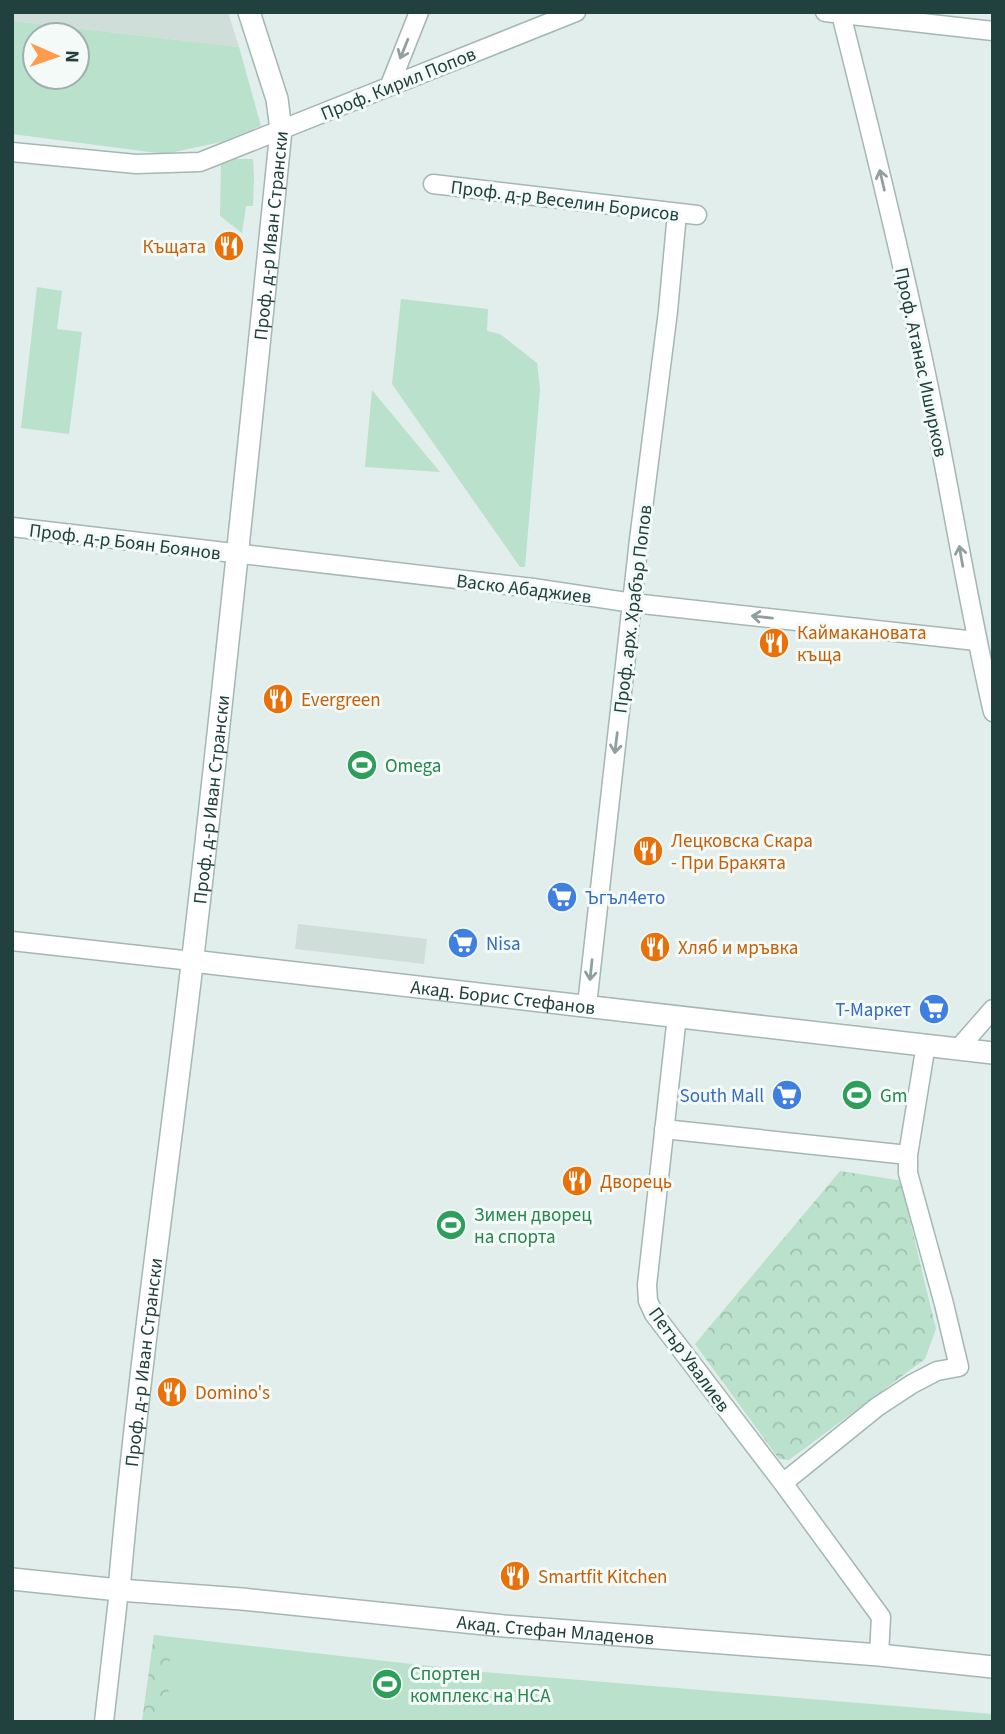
<svg xmlns="http://www.w3.org/2000/svg" width="1005" height="1734" viewBox="0 0 1005 1734" font-family="'Source Sans 3',sans-serif">
  <style>
    .built { fill: #d0deda }
    .green { fill: #b9e1cb; fill-rule: evenodd }
    .forest { fill: url(#forest-crowns) }
    .lines { fill: none; stroke-linecap: round; stroke-linejoin: round }
    .minor-casing { stroke: #a4b7b4; stroke-width: 21 }
    .tertiary-casing { stroke: #a4b7b4; stroke-width: 24 }
    .minor { stroke: #fff; stroke-width: 18 }
    .tertiary { stroke: #fff; stroke-width: 21 }
    .oneway { stroke: #90a09e }
    .labels { text-anchor: middle; stroke-width: 6; stroke-linejoin: round; paint-order: stroke }
    .street-label { font-size: 19px; fill: #20413e; stroke: #f3faf8 }
    .food-label { font-size: 19px; fill: #c56008; stroke: #f3faf8; text-anchor: start }
    .leisure-label { font-size: 19px; fill: #27864d; stroke: #f3faf8; text-anchor: start }
    .shop-label { font-size: 19px; fill: #366cbe; stroke: #f3faf8; text-anchor: start }
  </style>
  <defs>
    <pattern id="forest-crowns" width="20" height="18" patternUnits="userSpaceOnUse" patternTransform="scale(1.75)"><rect width="20" height="18" fill="#b9e1cb"/><path d="M2 6a3 3 0 1 1 6 0M12 15a3 3 0 1 1 6 0" fill="none" stroke="#9fc2af"/></pattern>
  </defs>
  <rect width="100%" height="100%" fill="#e2eeeb"/>
  <!-- built -->
  <path class="built" d="M12 12H228L239 47 12 21Z
    M298 924 427 939 424 964 295 949Z"/>
  <!-- green -->
  <path class="green" d="M12 21 239 47 261 126 221 142 165 154 12 134ZM35 35H77V77H35Z
    M235 159H253L254 177 253 206H246L242 233 220 216 221 165Z
    M37 287 62 291 57 329 82 332 69 434 21 428Z
    M401 299 488 309 487 331 500 334 537 363 540 389 525 567H520L392 384Z
    M372 390 440 472 365 467Z
    M154 1635 483 1672 993 1714V1722H142Z"/>
  <!-- forest -->
  <path class="forest" d="M840 1171 903 1181 909 1217 936 1329 925 1359 789 1460 779 1459 695 1344Z
    M154 1635 170 1659 167 1722H142Z"/>
  <g class="lines">
    <!-- minor casing -->
    <g class="minor-casing">
      <path id="minor" d="M825 12 993 31
        M841 14C871 133 901 254 926 374 950 487 967 600 993 712
        M390 85 419 12
        M12 152 136 164 200 162 576 12
        M433 184 697 215
        M12 527 533 588 633 603 976 641
        M12 941 192 961
        M587 1005 639 540 668 311 677 213
        M677 1016 647 1285 648 1301 654 1314 783 1483 881 1617 879 1655
        M958 1049 993 1009
        M664 1129 908 1155
        M783 1483 877 1407 912 1384 937 1371 959 1367 944 1304 908 1173V1155L926 1044
        M104 1722 119 1590"/>
    </g>
    <!-- tertiary casing -->
    <g class="tertiary-casing">
      <g id="tertiary">
        <path id="s1" d="M192 961 993 1053"/>
        <path id="s2" d="M12 1579 119 1590 242 1599 504 1626 879 1655 993 1667"/>
        <path id="s3" d="M119 1590C138 1369 171 1150 196 930 227 664 254 397 281 130L277 99 249 12"/>
      </g>
    </g>
    <!-- minor -->
    <use href="#minor" class="minor"/>
    <!-- tertiary -->
    <use href="#tertiary" class="tertiary"/>
  </g>
  <!-- one-way arrows -->
  <defs><path id="oneway-shaft" d="M-6 0H5M1.5-3L5.5 0L1.5 3" fill="none" stroke-width="1.6" stroke-linecap="round" stroke-linejoin="round" transform="scale(1.75)"/></defs>
  <g class="oneway">
    <use href="#oneway-shaft" transform="translate(404 49) rotate(112)"/>
    <use href="#oneway-shaft" transform="translate(882 180) rotate(-103)"/>
    <use href="#oneway-shaft" transform="translate(961 556) rotate(-100)"/>
    <use href="#oneway-shaft" transform="translate(762 617) rotate(-174)"/>
    <use href="#oneway-shaft" transform="translate(616 743) rotate(97)"/>
    <use href="#oneway-shaft" transform="translate(591 970) rotate(96)"/>
  </g>
  <!-- icons -->
  <defs>
    <g id="restaurant-disc" transform="scale(1.575)"><circle r="9.5" fill="#e8710a" stroke="#f3faf8"/><path d="M-5-6h1v4h1v-4h1v4h1v-4h1v5L-1.5 .5V6h-2V.5L-5-1ZM5-6V6H3V1.5H1.5Q1.5-4 5-6Z" fill="#fff"/></g>
    <g id="stadium-disc" transform="scale(1.575)"><circle r="9.5" fill="#2e9e5b" stroke="#f3faf8"/><path d="M0-5a6.5 5 0 1 0 0 10a6.5 5 0 1 0 0-10ZM-3.5-1.8h7v3.6h-7Z" fill="#fff"/></g>
    <g id="supermarket-disc" transform="scale(1.575)"><circle r="9.5" fill="#3f7fe0" stroke="#f3faf8"/><path d="M-6-5.5h2.5l.6 2H6L4.5 2H-2.5L-4.4-4H-6ZM-1.5 3.2a1.3 1.3 0 1 0 .1 0ZM3 3.2a1.3 1.3 0 1 0 .1 0Z" fill="#fff"/></g>
  </defs>
  <g fill-rule="evenodd">
    <use href="#restaurant-disc" x="229" y="246"/>
    <use href="#restaurant-disc" x="774" y="643"/>
    <use href="#restaurant-disc" x="278" y="699"/>
    <use href="#stadium-disc" x="362" y="765"/>
    <use href="#restaurant-disc" x="648" y="851"/>
    <use href="#supermarket-disc" x="562" y="897"/>
    <use href="#supermarket-disc" x="463" y="943"/>
    <use href="#restaurant-disc" x="655" y="947"/>
    <use href="#supermarket-disc" x="934" y="1009"/>
    <use href="#supermarket-disc" x="787" y="1095"/>
    <use href="#stadium-disc" x="857" y="1095"/>
    <use href="#restaurant-disc" x="577" y="1181"/>
    <use href="#stadium-disc" x="451" y="1225"/>
    <use href="#restaurant-disc" x="172" y="1392"/>
    <use href="#restaurant-disc" x="515" y="1576"/>
    <use href="#stadium-disc" x="387" y="1684"/>
  </g>
  <g class="labels">
    <!-- street labels -->
    <g class="street-label">
      <text transform="translate(398 83) rotate(-22)" y="7">Проф. Кирил Попов</text>
      <text transform="translate(565 200) rotate(7)" y="7">Проф. д-р Веселин Борисов</text>
      <text dy="7" stroke="none"><textPath href="#s3" startOffset="1363">Проф. д-р Иван Странски</textPath></text>
      <text transform="translate(922 362) rotate(78)" y="7">Проф. Атанас Иширков</text>
      <text transform="translate(125 541) rotate(7)" y="7">Проф. д-р Боян Боянов</text>
      <text transform="translate(524 588) rotate(7)" y="7">Васко Абаджиев</text>
      <text transform="translate(632 609) rotate(-83)" y="7">Проф. арх. Храбър Попов</text>
      <text dy="7" stroke="none"><textPath href="#s3" startOffset="796">Проф. д-р Иван Странски</textPath></text>
      <text dy="7" stroke="none"><textPath href="#s1" startOffset="313">Акад. Борис Стефанов</textPath></text>
      <text transform="translate(690 1359) rotate(54)" y="7">Петър Увалиев</text>
      <text dy="7" stroke="none"><textPath href="#s3" startOffset="229">Проф. д-р Иван Странски</textPath></text>
      <text dy="7" stroke="none"><textPath href="#s2" startOffset="546">Акад. Стефан Младенов</textPath></text>
    </g>
    <!-- food labels -->
    <g class="food-label">
      <text x="206" y="253" text-anchor="end">Къщата</text>
      <text x="797" y="639">Каймакановата<tspan x="797" dy="22">къща</tspan></text>
      <text x="301" y="706">Evergreen</text>
      <text x="671" y="847">Лецковска Скара<tspan x="671" dy="22">- При Бракята</tspan></text>
      <text x="678" y="954">Хляб и мръвка</text>
      <text x="600" y="1188">Дворець</text>
      <text x="195" y="1399">Domino's</text>
      <text x="538" y="1583">Smartfit Kitchen</text>
    </g>
    <!-- leisure labels -->
    <g class="leisure-label">
      <text x="385" y="772">Omega</text>
      <text x="880" y="1102">Gm</text>
      <text x="474" y="1221">Зимен дворец<tspan x="474" dy="22">на спорта</tspan></text>
      <text x="410" y="1680">Спортен<tspan x="410" dy="22">комплекс на НСА</tspan></text>
    </g>
    <!-- shop labels -->
    <g class="shop-label">
      <text x="585" y="904">Ъгъл4ето</text>
      <text x="486" y="950">Nisa</text>
      <text x="911" y="1016" text-anchor="end">Т-Маркет</text>
      <text x="764" y="1102" text-anchor="end">South Mall</text>
    </g>
  </g>
  <!-- border -->
  <rect width="1005" height="1734" fill="none" stroke="#20413e" stroke-width="28"/>
  <!-- north arrow -->
  <g transform="translate(56 56) rotate(92)"><circle r="33" fill="#f3faf8" stroke="#9fb0ae" stroke-width="2"/>
  <path d="M0-5L12 26L0 18L-12 26Z" fill="#ff9a4f"/>
  <text y="-10" font-size="19" font-weight="bold" text-anchor="middle" fill="#20413e">N</text>
  </g>
</svg>
